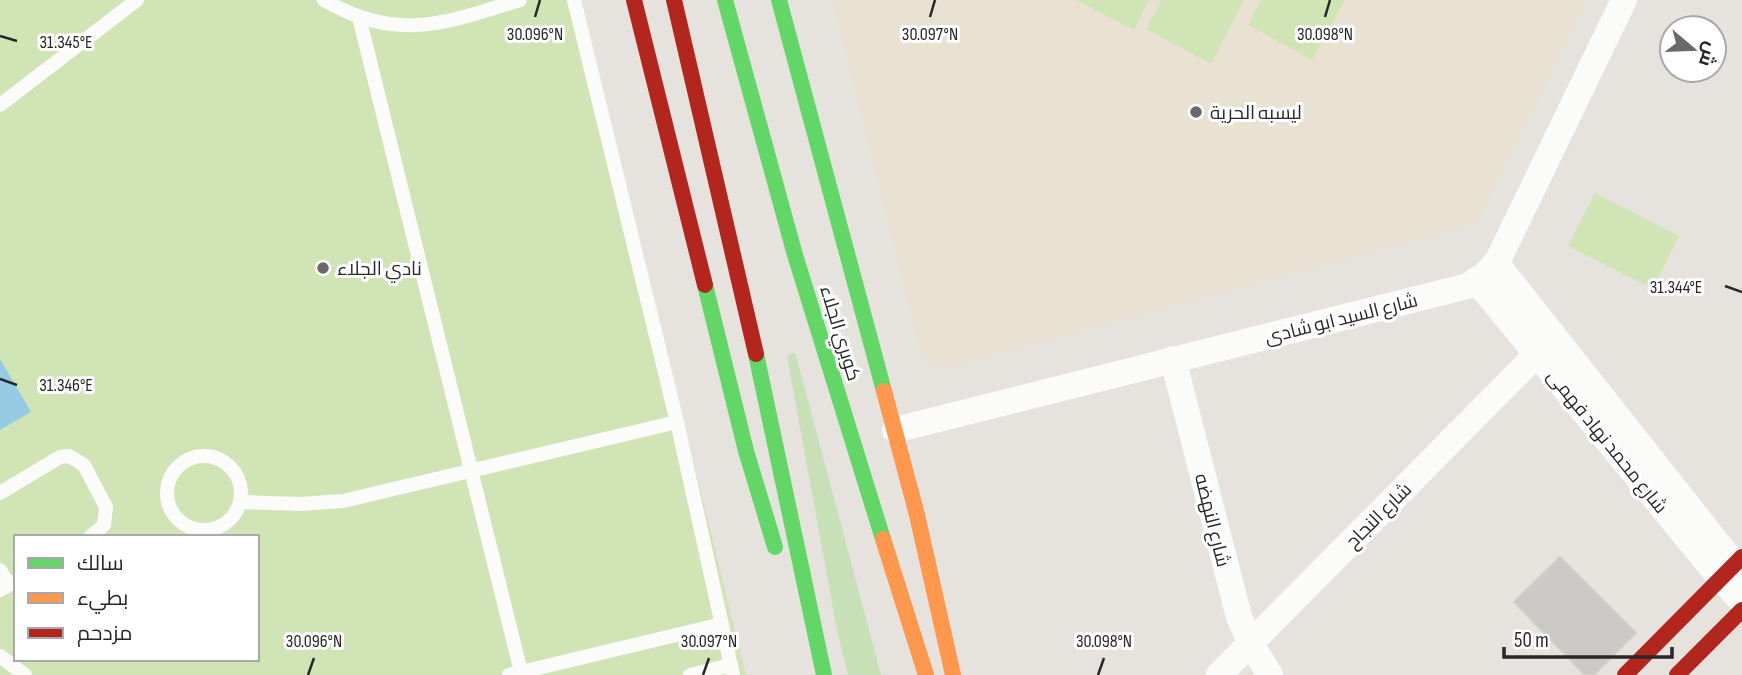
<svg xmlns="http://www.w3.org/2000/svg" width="1742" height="675" viewBox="0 0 1742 675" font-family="'Sofia Sans Condensed',Cairo,sans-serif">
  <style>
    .education { fill: #e9e2d3 }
    .green { fill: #c7e0b8 }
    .pitch { fill: #d1e4b6; fill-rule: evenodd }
    .water { fill: #95cce4 }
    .building { fill: #cbc9c5; stroke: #d1cfca; stroke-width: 2 }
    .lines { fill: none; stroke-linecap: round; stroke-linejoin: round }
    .lane { stroke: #fbfbfa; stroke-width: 14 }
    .street { stroke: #fbfbfa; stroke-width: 26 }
    .fast { stroke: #63d668; stroke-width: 16 }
    .slow { stroke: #ff974d; stroke-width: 16 }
    .jam { stroke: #b3261e; stroke-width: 16 }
    .ticks { fill: none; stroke: #282828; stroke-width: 2.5 }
    .poi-dot { fill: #6a6968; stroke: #fff; stroke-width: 2.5 }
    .labels { text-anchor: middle; stroke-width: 6; stroke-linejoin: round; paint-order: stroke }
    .poi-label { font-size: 19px; fill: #282828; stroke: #fff; text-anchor: start }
    .street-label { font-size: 19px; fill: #282828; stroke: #fff }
    .ticks-label { font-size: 18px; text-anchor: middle; fill: #282828; stroke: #fff; stroke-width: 6; stroke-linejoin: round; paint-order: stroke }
  </style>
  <rect width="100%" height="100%" fill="#e6e3de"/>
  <!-- education -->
  <path class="education" d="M832 0H1588L1477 223 941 369 921 356Z"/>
  <!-- green -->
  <path class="green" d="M795 352 881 675H848L836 625 787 356Z"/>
  <!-- pitch -->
  <path class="pitch" d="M0 0H580L746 675H0ZM16 537H257V659H16Z
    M1076 0H1149L1134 30Z
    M1162 0H1244L1211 64 1146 29Z
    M1261 0H1345L1312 60 1248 25Z
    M1595 193 1679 236 1653 289 1568 246Z"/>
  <!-- water -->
  <path class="water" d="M0 359 31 412 0 430Z"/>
  <!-- building -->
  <path class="building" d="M1560 557 1636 633 1594 675H1585L1514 602Z"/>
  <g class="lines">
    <!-- lane -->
    <path class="lane" d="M324 0C397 43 446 23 520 0
      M574 0 677 422 733 675
      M359 17 521 672
      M0 105 137 0
      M167 493a37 37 0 1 1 74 0a37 37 0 1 1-74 0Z
      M0 493 60 457 69 456 84 465 106 507 104 525 90 537
      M240 502 301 504 343 501 677 422
      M0 570 9 585
      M0 590 16 581
      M0 656 25 675
      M509 675 722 624
      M690 675 731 665"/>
    <!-- street -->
    <path class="street" d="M1496 263 1742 574
      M1476 280 1721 579 1742 601
      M1173 359 1239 617 1251 644 1270 675
      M895 430 1468 286 1485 275 1498 260 1624 0
      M1219 675 1537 354"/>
    <!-- fast -->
    <path class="fast" d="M725 0 795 255 883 539
      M779 0 884 391
      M705 285 746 451 775 547
      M756 354 824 675"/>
    <!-- slow -->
    <path class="slow" d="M884 391 917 515 953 675
      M883 539 926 675"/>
    <!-- jam -->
    <path class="jam" d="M634 0 705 285
      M674 0 756 354
      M1625 675 1742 557
      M1677 675 1742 610"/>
  </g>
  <!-- ticks -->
  <path class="ticks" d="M535 17 540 0M930 17 935 0M1325 17 1330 0M0 36 17 41M1725 286 1742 292M0 379 17 385M308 675 314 658M703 675 709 658M1098 675 1104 658"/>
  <!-- markers -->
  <g class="poi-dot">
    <circle cx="1196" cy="112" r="7"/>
    <circle cx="323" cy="268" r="7"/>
  </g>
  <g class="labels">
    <!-- poi labels -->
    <g class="poi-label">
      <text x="1210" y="119">ليسبه الحرية</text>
      <text x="337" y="275">نادي الجلاء</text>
    </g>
    <!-- street labels -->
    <g class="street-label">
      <text transform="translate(1341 318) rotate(-14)" y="7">شارع السيد ابو شادى</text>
      <text transform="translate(841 333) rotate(73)" y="7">كوبري الجلاء</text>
      <text transform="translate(1608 441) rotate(51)" y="7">شارع محمد نهاد فهمى</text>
      <text transform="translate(1378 515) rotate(-45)" y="7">شارع النجاح</text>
      <text transform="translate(1213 520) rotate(76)" y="7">شارع النهضه</text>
    </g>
  </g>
  <g class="ticks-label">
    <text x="535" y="40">30.096°N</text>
    <text x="930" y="40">30.097°N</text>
    <text x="1325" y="40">30.098°N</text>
    <text x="66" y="48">31.345°E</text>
    <text x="1676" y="293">31.344°E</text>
    <text x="66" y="391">31.346°E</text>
    <text x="314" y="647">30.096°N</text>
    <text x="709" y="647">30.097°N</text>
    <text x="1104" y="647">30.098°N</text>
  </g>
  <!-- legend -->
  <rect x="14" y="535" width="245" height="126" fill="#ffffff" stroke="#a9a9a9" stroke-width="2"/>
  <rect x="28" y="558" width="35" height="10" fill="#63d668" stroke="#a9a9a9" stroke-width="2"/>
  <text x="77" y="570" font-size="21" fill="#282828">سالك</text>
  <rect x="28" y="593" width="35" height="10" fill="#ff974d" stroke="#a9a9a9" stroke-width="2"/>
  <text x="77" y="605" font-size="21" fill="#282828">بطيء</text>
  <rect x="28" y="628" width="35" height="10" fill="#b3261e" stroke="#a9a9a9" stroke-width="2"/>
  <text x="77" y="640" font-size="21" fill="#282828">مزدحم</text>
  <!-- north arrow -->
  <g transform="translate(1693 49) rotate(109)"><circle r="33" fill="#ffffff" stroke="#a9a9a9" stroke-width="2"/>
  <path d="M0-5L12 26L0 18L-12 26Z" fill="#6a6968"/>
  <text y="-10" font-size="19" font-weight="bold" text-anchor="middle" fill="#282828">ش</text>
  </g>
  <!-- scale -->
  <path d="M1504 647v10h168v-10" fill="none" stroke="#282828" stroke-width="3.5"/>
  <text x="1514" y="647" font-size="21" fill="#282828" stroke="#ffffff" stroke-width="5" paint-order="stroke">50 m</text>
</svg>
